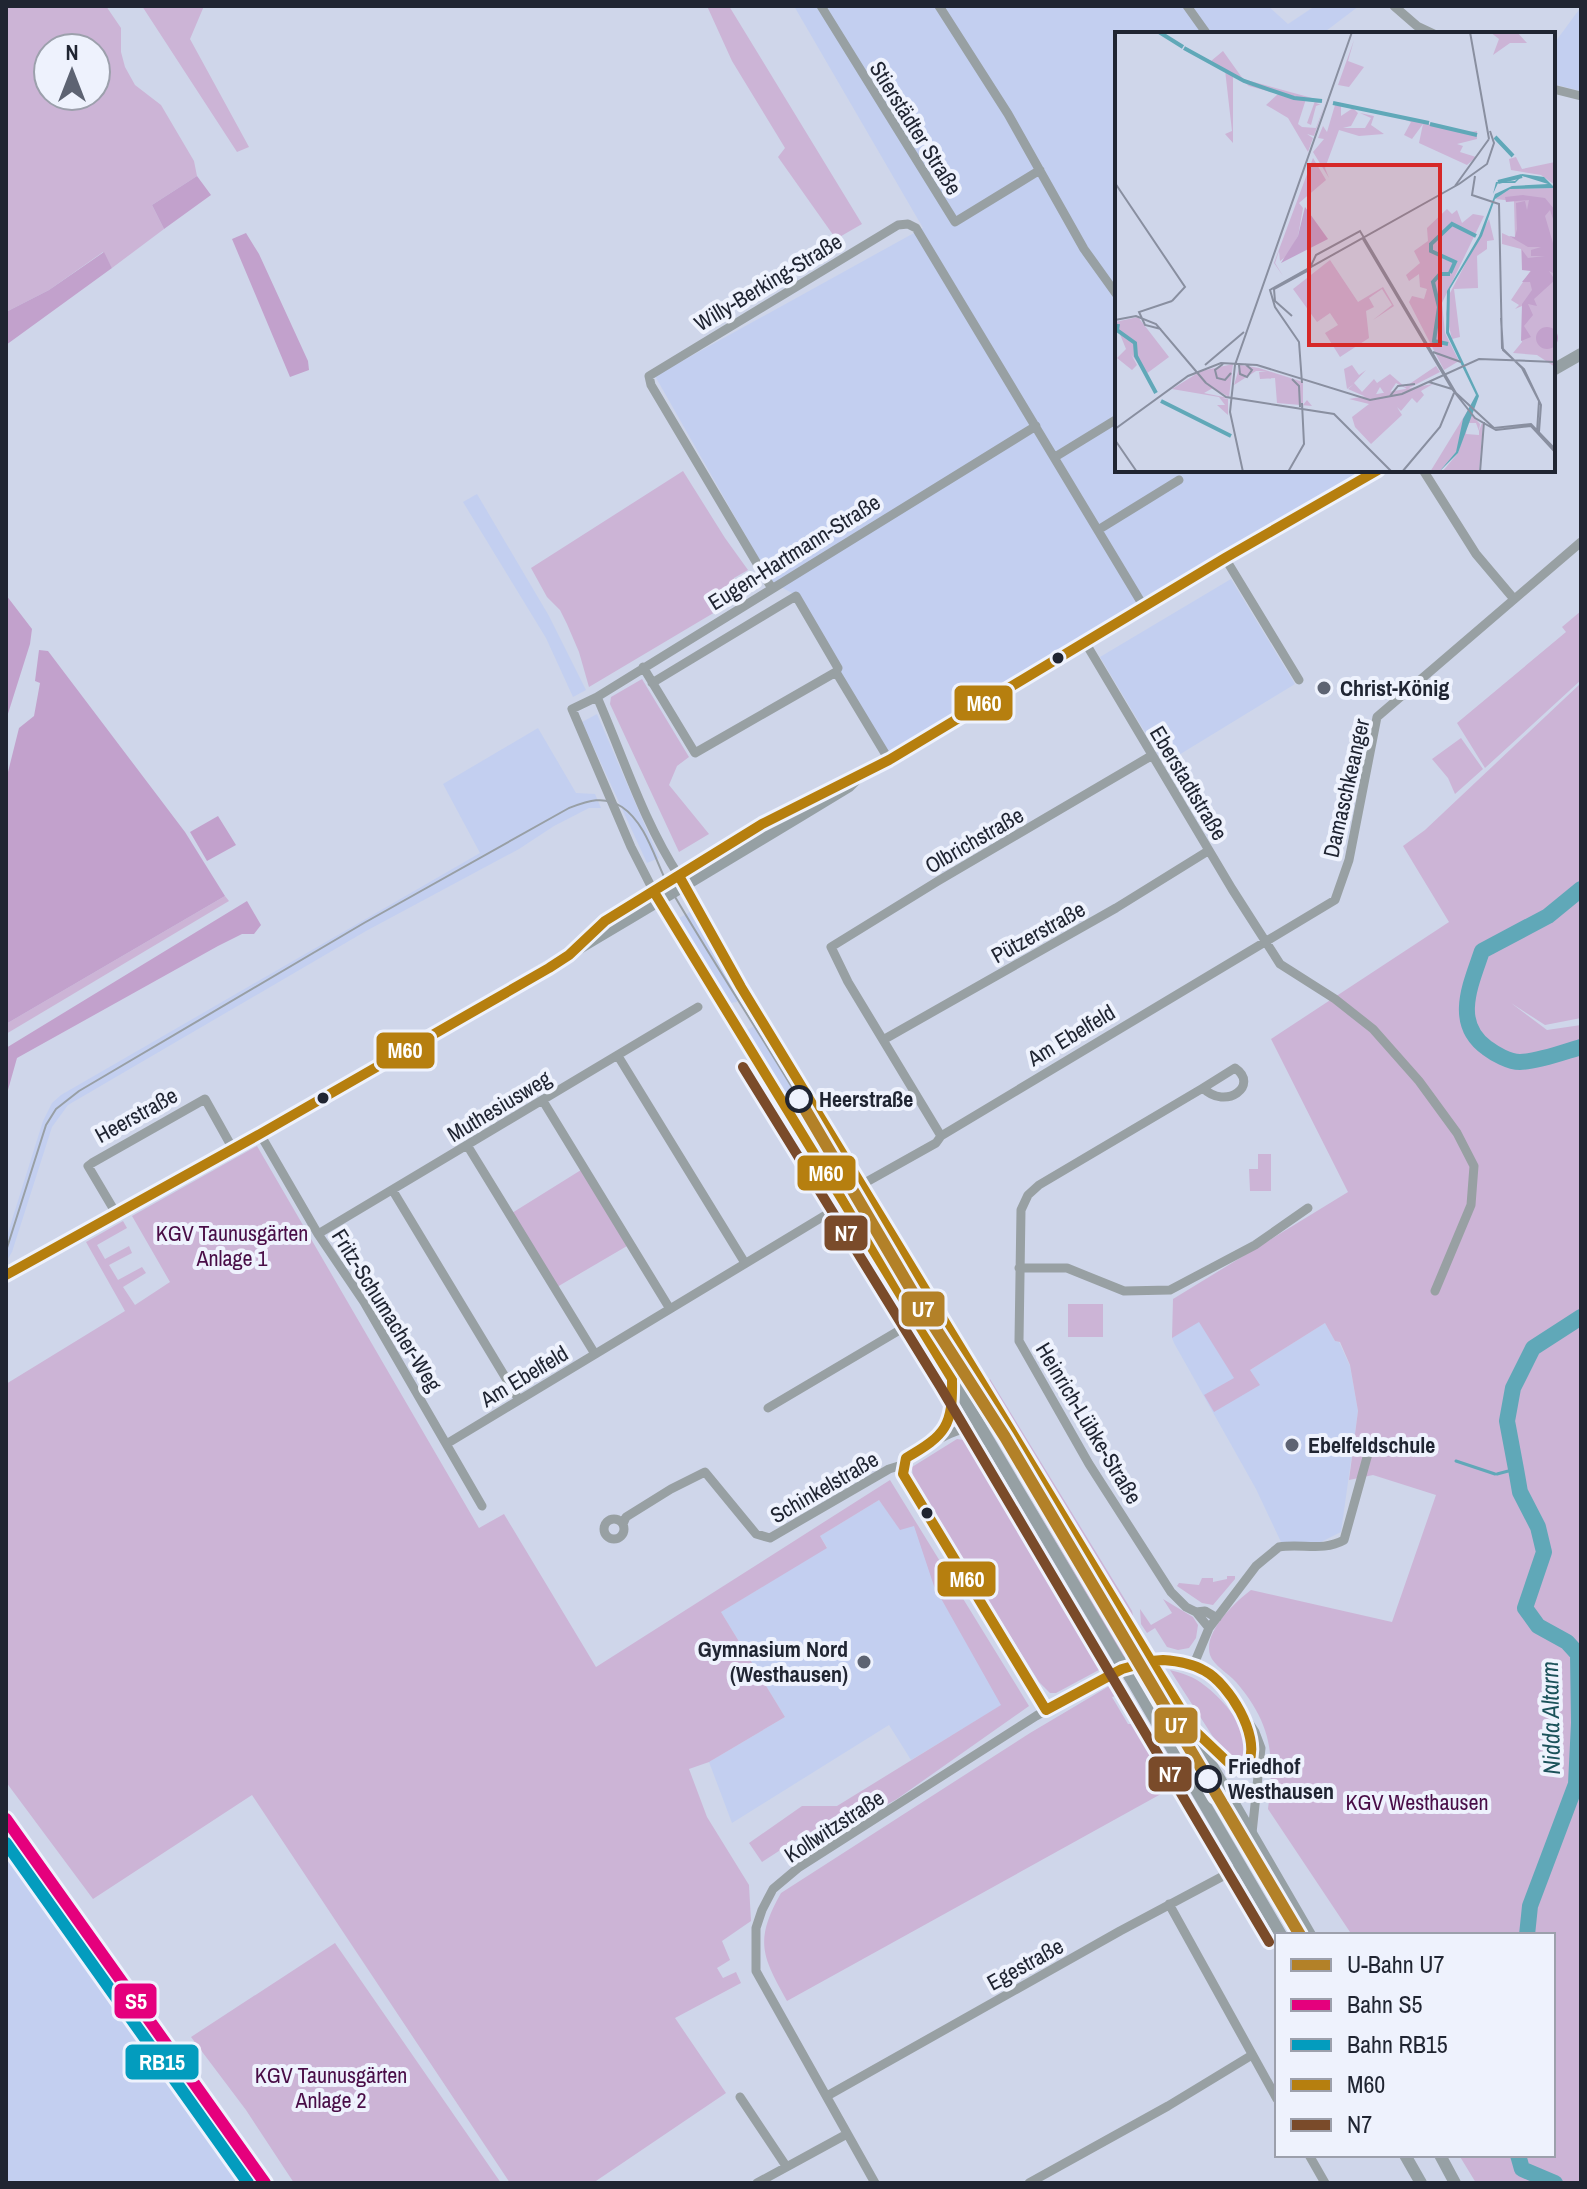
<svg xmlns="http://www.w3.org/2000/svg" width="1587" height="2189" viewBox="0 0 1587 2189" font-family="'Archivo Narrow',sans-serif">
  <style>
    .built { fill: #c3cff0 }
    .green { fill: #ccb4d6; fill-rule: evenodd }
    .forest { fill: #c2a1cc }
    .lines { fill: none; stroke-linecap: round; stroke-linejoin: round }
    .stream { stroke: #60a8b8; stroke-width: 3 }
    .river { stroke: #60a8b8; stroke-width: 16 }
    .street-tunnel { stroke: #acb3c5; stroke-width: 9; stroke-dasharray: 9 4.5; stroke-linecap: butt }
    .street { stroke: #98a0a3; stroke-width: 9 }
    .secondary { stroke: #96a0a4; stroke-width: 12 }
    .tram { stroke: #989fa5; stroke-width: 2 }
    .secondary-bridge { stroke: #96a0a4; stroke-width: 12 }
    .bus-1-casing { stroke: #eef2fd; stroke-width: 16 }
    .bus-2-casing { stroke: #eef2fd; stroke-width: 16 }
    .bus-1 { stroke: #b67f0f; stroke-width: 10 }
    .bus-2 { stroke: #7a4b2a; stroke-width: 10 }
    .rail-1-casing { stroke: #eef2fd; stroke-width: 18 }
    .rail-2-casing { stroke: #eef2fd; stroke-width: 18 }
    .rail-1 { stroke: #e5007d; stroke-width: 12 }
    .rail-2 { stroke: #039cbe; stroke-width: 12 }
    .metro-1-casing { stroke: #eef2fd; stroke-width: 18 }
    .metro-1 { stroke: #b38128; stroke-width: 12 }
    .bus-dot { fill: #202532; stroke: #eef2fd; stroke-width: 3 }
    .poi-dot { fill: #5d6372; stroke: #eef2fd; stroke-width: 3 }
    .stop-dot { fill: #eef2fd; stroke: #202532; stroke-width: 4 }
    .labels { text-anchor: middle; stroke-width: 8; stroke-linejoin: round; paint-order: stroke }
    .street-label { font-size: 22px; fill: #202532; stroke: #eef2fd }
    .poi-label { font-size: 22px; font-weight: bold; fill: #202532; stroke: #eef2fd; text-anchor: start }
    .stop-label { font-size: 22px; font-weight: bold; fill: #202532; stroke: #eef2fd; text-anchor: start }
    .park-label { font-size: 22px; fill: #490d47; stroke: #eef2fd }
    .water-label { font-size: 24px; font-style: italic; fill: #1b525a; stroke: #eef2fd }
    .inset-river { fill: none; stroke: #60a8b8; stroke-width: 4 }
    .inset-road { fill: none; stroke: #898fa0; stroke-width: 2 }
    .view { fill: #d62828; fill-opacity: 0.15; stroke: #d62828; stroke-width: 4 }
    .inset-edge { fill: none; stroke: #202532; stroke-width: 4 }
    .line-badge { stroke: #eef2fd; stroke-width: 3 }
    .badge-label { font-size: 22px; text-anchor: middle; font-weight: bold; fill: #fff }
  </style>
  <rect width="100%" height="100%" fill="#cfd6ea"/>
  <!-- built -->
  <path class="built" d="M794 6H1268L1288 24 1315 6H1359L1322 34H1117V470H1379L890 762 792 593 772 582 655 376 923 228Z
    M1581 7V91L1553 84V45Z
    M477 494 549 616 586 690 573 697 546 638 463 502Z
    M1231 579 1295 684 1164 764 1100 657Z
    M597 714 659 858 647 863 582 722Z
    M538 728 576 793 595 794 601 808H589L554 826 519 849 366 931 68 1105 52 1127 12 1252 6 1262V1239L43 1121 52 1103 61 1095 480 853 443 784Z
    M690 912 738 993 737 1002 730 1003 727 999 679 918Z
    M758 1024 848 1175 841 1180 843 1185 838 1188 745 1031Z
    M865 1207 917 1293 1003 1426 1136 1653 1128 1656 1000 1439 857 1213Z
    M1199 1321 1250 1370 1325 1323 1335 1341 1339 1342 1350 1366 1358 1411 1341 1532 1317 1544 1281 1542 1256 1489 1174 1343 1172 1338Z
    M879 1500 900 1529 914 1525 1002 1705 911 1760 889 1725 732 1823 709 1762 785 1717 721 1612 827 1547 820 1536Z
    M1148 1673 1262 1866 1253 1871 1138 1675Z
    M6 1811 240 2132 274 2183H6Z"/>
  <!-- green -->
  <path class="green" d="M6 6H106L121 28V52L125 67 135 85 161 105 194 161 197 176 152 205 164 229 112 268 103 252 49 290 6 312ZM48 48H96V96H48Z
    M142 6H204L190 39 249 147 237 152Z
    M707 6H729L862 224 836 239 778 157 785 148 732 61Z
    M683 471 725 538 748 570 734 578 731 591 732 602 589 687 579 652 567 624 560 610 547 597 531 568Z
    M1581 611V680L1485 768 1457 723 1566 632 1562 627Z
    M642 679 689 757 677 766 669 785 709 834 679 852 610 704 611 697Z
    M1581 683V1018L1545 1025 1511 1003 1547 1030 1581 1025V2183H1476L1459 2155H1553V1935H1352L1268 1809C1275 1756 1272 1724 1236 1682 1228 1673 1214 1666 1210 1655 1203 1632 1235 1602 1251 1590L1392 1622 1436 1495 1373 1475 1349 1480 1358 1411 1350 1365 1340 1342 1335 1341 1325 1323 1250 1370 1260 1385 1214 1412 1204 1395 1234 1378 1199 1322 1172 1338 1173 1299 1348 1192 1271 1039 1449 922 1403 846 1425 830Z
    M1461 738 1483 769 1455 794 1448 778 1432 759Z
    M225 896 229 901 6 1034V1024Z
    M257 1146 479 1528 504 1514 596 1667 890 1480 1029 1706 897 1799 838 1831 805 1834 762 1862 749 1843 802 1806H837L1001 1705 934 1586 914 1526 900 1530 879 1500 820 1536 827 1548 721 1612 785 1717 709 1762 689 1769 707 1817 749 1885 751 1921 722 1941 730 1960 717 1968 723 1978 736 1972 741 1983 675 2018 726 2093 593 2183H510L252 1795 93 1899 6 1782V1384L125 1311 86 1242 123 1221 127 1228 97 1245 105 1259 129 1246 132 1253 109 1265 118 1280 142 1267 146 1273 123 1287 135 1305 170 1282 132 1216Z
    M1258 1154H1271V1191H1250L1249 1169H1258Z
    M581 1170 627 1246 557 1287 512 1213Z
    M869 1205 901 1264 1005 1427 1139 1653H1136L1003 1426 917 1293 865 1207Z
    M857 1213 1000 1439 1128 1656 1124 1658 987 1423 940 1352Z
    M1068 1304H1103V1337H1068Z
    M990 1379 1132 1611 1134 1620 988 1382Z
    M957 1439 978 1442 1110 1664 1056 1693H1050L1039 1682 913 1480 912 1467Z
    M1227 1576H1235V1579L1213 1605 1202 1603 1177 1586 1179 1583 1199 1585 1202 1578H1213V1582L1227 1579Z
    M1163 1599 1193 1617 1198 1625 1196 1638 1189 1648 1178 1650 1167 1647 1155 1628 1147 1633 1141 1624 1140 1609 1151 1625 1172 1613Z
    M1170 1670C1182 1673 1195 1677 1204 1685 1222 1698 1257 1736 1242 1758L1232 1760 1226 1757Z
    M1116 1682 1124 1694 1112 1697 1128 1724H1144L1179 1784 787 2001C762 1956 754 1941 781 1893L1030 1733Z
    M335 1943 501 2183H294L246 2110 191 2037Z"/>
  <!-- forest -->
  <path class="forest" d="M197 176 211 195 164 229 152 205Z
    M246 233 259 254 308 361 309 370 290 377 232 239Z
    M104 252 112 268 6 345V312L49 290Z
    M6 595 32 629 30 644 6 720Z
    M39 650 48 651 185 832 225 896 6 1024V780L19 728 34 716 40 683 35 681Z
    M218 816 236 845 207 861 190 832Z
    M247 901 261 925 254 934H242L218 946 17 1058 6 1097V1048Z"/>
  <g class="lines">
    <!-- stream -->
    <path class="stream" d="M1456 1461 1495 1474
      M1497 1474 1516 1469"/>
    <!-- river -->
    <path class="river" d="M1581 889 1548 916 1482 951C1471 984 1452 1023 1487 1048 1495 1054 1509 1062 1520 1062 1537 1062 1564 1052 1581 1047
      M1527 1935 1530 1906 1576 1784 1579 1723 1578 1654 1567 1642 1538 1626 1525 1608 1544 1552 1538 1527 1520 1492 1516 1469 1507 1421 1513 1388 1533 1348 1581 1317
      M1518 2155 1522 2169 1555 2183"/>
    <!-- street-tunnel -->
    <path class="street-tunnel" d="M1120 1670 1155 1660"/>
    <!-- street -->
    <path class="street" d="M821 6 955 222 1040 170
      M939 6 1008 114 1084 249 1117 295
      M1187 6 1207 34
      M1394 6 1417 26 1434 34
      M1553 89 1581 96
      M1055 457 1117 419
      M1423 470 1476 554 1514 599
      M1098 530 1179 480
      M1225 558 1299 680
      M771 587 651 385 649 376 898 225 908 224 916 228 1144 607
      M1085 642 1232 889 1280 964 1335 999 1373 1029 1419 1081 1457 1133 1474 1166 1471 1205 1435 1291
      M643 667 695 753 836 672 889 760
      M652 683 796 596 838 668 836 672
      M597 697C623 756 643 821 679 876
      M654 892 631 847 572 709 597 697 1036 426
      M883 1040 1116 908 1208 851
      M618 1056 745 1263
      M1235 1068C1260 1085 1226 1111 1203 1088Z
      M543 1101 670 1309
      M260 1134 318 1234 364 1302 482 1506
      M941 1136 848 982 831 947 938 881 1151 756
      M467 1145 595 1354
      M393 1191 519 1400
      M834 1210 861 1185 936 1143 941 1136 1335 900 1349 860 1377 717 1581 542
      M117 1215 88 1166 92 1163 205 1099 233 1149
      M318 1234 698 1007
      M1019 1268H1067L1124 1291 1170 1290 1255 1245 1308 1208
      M768 1408 915 1321
      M938 1440C951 1420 953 1407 953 1383
      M448 1443 824 1216
      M902 1465 903 1474 907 1483 1046 1710
      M604 1529a10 10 0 1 1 20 0a10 10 0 1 1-20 0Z
      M623 1524 626 1517 671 1489 705 1472 756 1534 770 1538 889 1469 902 1465C907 1455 951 1431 964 1429 973 1428 980 1436 987 1441
      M1196 1612 1186 1607 1171 1592 1089 1464 1019 1341 1021 1210 1028 1195 1039 1185 1203 1088
      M1209 1628 1196 1612 1205 1611 1217 1618
      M1163 1659 1194 1664 1208 1672 1226 1688 1255 1732 1261 1748 1252 1833
      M1194 1664 1209 1628 1256 1566 1279 1547C1301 1543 1323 1552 1344 1540L1371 1443
      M1202 1742 1214 1754 1234 1768 1249 1762 1253 1756V1747L1243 1722
      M1169 1904 1277 2099
      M827 2096 1120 1931 1242 1866
      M740 2097 786 2166
      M1309 2155 1325 2183
      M757 2183 847 2134
      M875 2183 756 1971V1928L762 1910 773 1889 798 1868 1036 1716 1114 1672
      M1029 2183 1168 2106 1252 2055"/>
    <!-- secondary -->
    <path class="secondary" d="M1553 370 1581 354
      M850 780 889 760 1225 558 1378 470
      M680 879 741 987 1144 1649
      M656 895 952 1379 1119 1660
      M588 939 605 921 731 843 786 811 830 790
      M6 1275C292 1120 571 955 849 786L857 778
      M1157 1671 1310 1935
      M1130 1677 1281 1935
      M1405 2155 1421 2183
      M1440 2155 1455 2183"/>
    <!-- tram -->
    <path class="tram" d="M6 1251 46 1125 56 1109 79 1091 364 923 569 808C588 801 604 795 622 807 646 823 655 860 668 885 710 957 756 1027 799 1099"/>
    <!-- secondary-bridge -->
    <path class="secondary-bridge" d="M1144 1649 1157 1671
      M1119 1660 1130 1677"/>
    <!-- bus-1 casing -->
    <g class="bus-1-casing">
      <path id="bus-1" d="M679 876 741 987 1151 1661
        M654 892 952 1379C953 1426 946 1435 906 1458L903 1474 1046 1710 1122 1669 1151 1661
        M6 1275 260 1134 549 968 569 955 605 921 762 824 889 760 1225 558 1378 470
        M1163 1660C1178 1661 1192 1663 1205 1671 1229 1684 1260 1735 1249 1762L1234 1768 1193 1729 1151 1661Z"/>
    </g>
    <!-- bus-2 casing -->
    <g class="bus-2-casing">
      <path id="bus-2" d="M743 1067 940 1386 1269 1942
        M1141 1671 1215 1797"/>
    </g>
    <!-- bus-1 -->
    <use href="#bus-1" class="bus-1"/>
    <!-- bus-2 -->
    <use href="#bus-2" class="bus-2"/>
    <!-- rail-1 casing -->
    <g class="rail-1-casing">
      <path id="rail-1" d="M6 1819 265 2183"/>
    </g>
    <!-- rail-2 casing -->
    <g class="rail-2-casing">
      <path id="rail-2" d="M6 1843 248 2183"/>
    </g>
    <!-- rail-1 -->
    <use href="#rail-1" class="rail-1"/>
    <!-- rail-2 -->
    <use href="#rail-2" class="rail-2"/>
    <!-- metro-1 casing -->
    <g class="metro-1-casing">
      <path id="metro-1" d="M799 1099 916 1298 1005 1437 1300 1935"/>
    </g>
    <!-- metro-1 -->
    <use href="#metro-1" class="metro-1"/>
  </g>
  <!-- markers -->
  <g class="bus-dot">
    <circle cx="1058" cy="658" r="7"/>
    <circle cx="323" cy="1098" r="7"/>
    <circle cx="927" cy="1513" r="7"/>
  </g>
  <g class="poi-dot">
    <circle cx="1324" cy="688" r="8"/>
    <circle cx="1292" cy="1445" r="8"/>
    <circle cx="864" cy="1662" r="8"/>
  </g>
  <g class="stop-dot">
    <circle cx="799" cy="1099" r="12"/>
    <circle cx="1208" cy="1779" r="12"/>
  </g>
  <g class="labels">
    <!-- street labels -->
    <g class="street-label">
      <text transform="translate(916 128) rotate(58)" y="8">Stierstädter Straße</text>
      <text transform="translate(768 282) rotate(-31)" y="8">Willy-Berking-Straße</text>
      <text transform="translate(794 552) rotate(-32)" y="8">Eugen-Hartmann-Straße</text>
      <text transform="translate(1189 783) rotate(59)" y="8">Eberstadtstraße</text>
      <text transform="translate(1346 788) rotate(-77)" y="8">Damaschkeanger</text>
      <text transform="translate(974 840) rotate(-30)" y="8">Olbrichstraße</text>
      <text transform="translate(1038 932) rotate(-29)" y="8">Pützerstraße</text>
      <text transform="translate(1071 1035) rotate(-31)" y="8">Am Ebelfeld</text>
      <text transform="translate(499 1106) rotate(-31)" y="8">Muthesiusweg</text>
      <text transform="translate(136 1115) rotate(-29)" y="8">Heerstraße</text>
      <text transform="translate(387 1310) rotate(58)" y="8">Fritz-Schumacher-Weg</text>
      <text transform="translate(524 1376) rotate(-31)" y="8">Am Ebelfeld</text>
      <text transform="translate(1089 1423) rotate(59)" y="8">Heinrich-Lübke-Straße</text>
      <text transform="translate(824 1487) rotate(-30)" y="8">Schinkelstraße</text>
      <text transform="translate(834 1826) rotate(-33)" y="8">Kollwitzstraße</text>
      <text transform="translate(1025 1964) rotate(-29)" y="8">Egestraße</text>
    </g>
    <!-- poi labels -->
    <g class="poi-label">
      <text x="1340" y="696">Christ-König</text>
      <text x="1308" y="1453">Ebelfeldschule</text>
      <text x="848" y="1657" text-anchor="end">Gymnasium Nord<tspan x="848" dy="25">(Westhausen)</tspan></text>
    </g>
    <!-- stop labels -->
    <g class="stop-label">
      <text x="819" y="1107">Heerstraße</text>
      <text x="1228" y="1774">Friedhof<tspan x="1228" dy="25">Westhausen</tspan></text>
    </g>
    <!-- park labels -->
    <g class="park-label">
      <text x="232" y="1241">KGV Taunusgärten<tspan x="232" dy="25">Anlage 1</tspan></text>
      <text x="1417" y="1810">KGV Westhausen</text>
      <text x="331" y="2083">KGV Taunusgärten<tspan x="331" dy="25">Anlage 2</tspan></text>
    </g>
    <!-- water labels -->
    <g class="water-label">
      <text transform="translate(1551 1718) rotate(-91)" y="8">Nidda Altarm</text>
    </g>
  </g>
  <!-- overview -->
  <g transform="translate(1115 32)">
    <rect width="440" height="440" fill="#cfd6ea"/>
    <path d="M375 0H402L412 11H395L378 23 384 7ZM239 8 233 29 249 35 234 55 223 53ZM69 15 96 29 108 19 128 47 208 69 201 72H206L201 74 196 93 192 91 200 69 191 67 183 92 187 95 201 96 211 69 199 104 192 102 198 106 193 120 173 86 151 73 163 62 134 54 118 42V111L110 102 117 99 110 38ZM220 73 226 74V84L238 76 243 81 236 94 228 96H250L256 86 245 81 259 84 256 93 269 102 244 104 224 98 210 136 214 146 198 120 209 107 203 106 208 94 212 100ZM271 81 348 101 362 99V107L342 112 348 114 345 120 361 125 352 133 304 111 308 92 297 107 289 103 296 90ZM401 125 407 137 440 130V153L426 143 396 138 394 127ZM198 126 211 148 184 171 188 176 183 204 172 224 165 229 164 219 160 231 168 244 159 231ZM440 156V335L422 323 398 321 407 310V274L400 277 404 273 396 268 416 238H407L406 217 387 212V201L400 207 399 169 380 167 395 157ZM332 177 337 182 342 178 347 191 358 182 369 184 327 271 330 301 344 329 329 338 294 270 297 264 309 267 312 257 305 255 304 242 294 249 291 243 305 231 299 219 313 209 312 196ZM374 187 379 208 372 209V217L362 224 363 256 339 257 345 305 337 307 331 282 335 261ZM215 228 243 270 268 255 279 274 258 288 277 273 267 257 254 266 259 275 251 279 254 306 225 325 210 301 223 293 215 281 202 290 178 257ZM23 285 54 325 31 342 16 322 22 333 17 338 2 326 11 317 0 290ZM118 332 114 365 98 356 89 361 113 366H107L113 367V383L102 373H110L104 365 57 357 86 339ZM125 333 144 336 188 350V373L192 368 197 374 162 371 160 346 145 347 144 340 152 339H141L119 353ZM237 333 244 343 251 338 239 351 247 360 259 347 262 351 275 342 290 355 321 334 325 340 292 357 281 351 275 360 266 363 269 361 265 355 260 364H249L233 357 239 352 232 357 229 337ZM318 352 306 359 309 363 302 371 297 366 286 379 282 375 287 383 256 412 240 395 237 385 254 372 234 367ZM353 378 341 421 324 440H315ZM355 381 365 392 364 399 361 391H352L351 402 364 403V434V399L367 391 368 392 364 440H327L343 421Z" fill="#ccb4d6"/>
    <path d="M408 163 430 166 440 178V193L435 178 430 184 440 218V242L434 239 440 248 419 267 422 274 413 272 418 283 409 294 416 305 406 309 407 272 417 258 415 250H407L416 239 407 238V218L413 226 430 224H416V218L426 215H413L394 204 400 205 402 197 401 171 410 169 412 178 414 168 391 170 390 165ZM190 175 213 207 166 231 183 204ZM421 306a11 11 0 1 1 22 0a11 11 0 1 1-22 0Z" fill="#c2a1cc"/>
    <path d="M407 142 429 145 440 156 395 157 380 167 367 204 335 257 334 300 364 364 343 421 324 440 341 420 348 387 361 363 331 301 332 259 364 204 380 162 397 154 433 152 407 144 400 151H383L378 162 381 150 400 149Z" fill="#60a8b8"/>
    <path class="inset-river" d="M44 0 68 15M69 16 129 49 179 66 207 69M218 71 314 91M315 92 362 103M380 105 398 124M383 150 407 144M335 241 340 230 316 219V212L337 192 361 204M3 292 2 298 20 311 21 324 41 361M333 312 319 309 324 275 318 250 325 242H335M46 369 116 404"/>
    <path class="inset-road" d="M355 0 374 107M360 144 357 163 384 172 387 316 407 336 424 369 422 400M0 151 70 255 57 269M344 152 372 132 379 111 375 99M340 154 374 107M248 207 337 357 360 386 381 398 416 394 440 420M177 284 160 269 159 257 194 238 201 223 245 199 341 361 379 396 416 392 440 417M386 286 388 318 409 337 426 373 424 400M0 288 21 284 41 292 91 351M46 297 30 293 24 280 57 269M318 320 346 330M108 332 100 338 102 346 110 348 116 341M90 333 129 300M124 333 125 342 132 345 137 338 130 332M177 347 184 354 185 375M314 350 337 357M91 351 111 365 219 382 277 440M187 351 184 310 160 275 155 258 344 152M275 364 283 354 300 352M0 397 73 344 106 331 142 333 255 368 287 362 364 327 440 330M0 408 22 440M128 440 115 380 120 333 237 0M173 440 189 412 187 371M287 440 325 395 339 361M365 440 369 390"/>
    <path class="view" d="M194 133H325V313H194Z"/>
    <rect width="440" height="440" class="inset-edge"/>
  </g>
  <g class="line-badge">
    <rect x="953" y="684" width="61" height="38" rx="8" fill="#b67f0f"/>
    <rect x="375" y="1031" width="61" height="39" rx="8" fill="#b67f0f"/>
    <rect x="796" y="1154" width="61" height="38" rx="8" fill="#b67f0f"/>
    <rect x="823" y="1214" width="46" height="38" rx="8" fill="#7a4b2a"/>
    <rect x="900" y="1290" width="46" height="38" rx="8" fill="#b38128"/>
    <rect x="936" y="1560" width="61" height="38" rx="8" fill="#b67f0f"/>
    <rect x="1153" y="1706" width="46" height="39" rx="8" fill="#b38128"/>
    <rect x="1147" y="1755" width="46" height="38" rx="8" fill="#7a4b2a"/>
    <rect x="113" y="1982" width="45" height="38" rx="8" fill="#e5007d"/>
    <rect x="124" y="2043" width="76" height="38" rx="8" fill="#039cbe"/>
  </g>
  <g class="badge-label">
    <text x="984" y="711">M60</text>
    <text x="405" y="1058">M60</text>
    <text x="826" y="1181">M60</text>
    <text x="846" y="1241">N7</text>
    <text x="923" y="1317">U7</text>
    <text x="967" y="1587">M60</text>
    <text x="1176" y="1733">U7</text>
    <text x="1170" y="1782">N7</text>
    <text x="136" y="2009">S5</text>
    <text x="162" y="2070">RB15</text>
  </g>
  <!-- border -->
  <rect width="1587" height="2189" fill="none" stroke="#202532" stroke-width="16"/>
  <!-- legend -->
  <rect x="1275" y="1933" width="280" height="224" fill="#eef2fd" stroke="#9ca0ac" stroke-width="2"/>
  <rect x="1291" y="1959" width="40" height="12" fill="#b38128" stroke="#9ca0ac" stroke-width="2"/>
  <text x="1347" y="1973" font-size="24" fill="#202532">U-Bahn U7</text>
  <rect x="1291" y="1999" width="40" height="12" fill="#e5007d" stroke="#9ca0ac" stroke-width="2"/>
  <text x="1347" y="2013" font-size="24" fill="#202532">Bahn S5</text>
  <rect x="1291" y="2039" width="40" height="12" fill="#039cbe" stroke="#9ca0ac" stroke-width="2"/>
  <text x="1347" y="2053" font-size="24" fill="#202532">Bahn RB15</text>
  <rect x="1291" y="2079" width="40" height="12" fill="#b67f0f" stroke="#9ca0ac" stroke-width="2"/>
  <text x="1347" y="2093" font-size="24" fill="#202532">M60</text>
  <rect x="1291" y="2119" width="40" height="12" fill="#7a4b2a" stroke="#9ca0ac" stroke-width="2"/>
  <text x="1347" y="2133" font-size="24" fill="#202532">N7</text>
  <!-- north arrow -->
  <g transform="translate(72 72)"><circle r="38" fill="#eef2fd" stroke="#9ca0ac" stroke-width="2"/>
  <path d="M0-6L14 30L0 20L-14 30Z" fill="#5d6372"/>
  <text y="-12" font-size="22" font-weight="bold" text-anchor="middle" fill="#202532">N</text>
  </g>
</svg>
